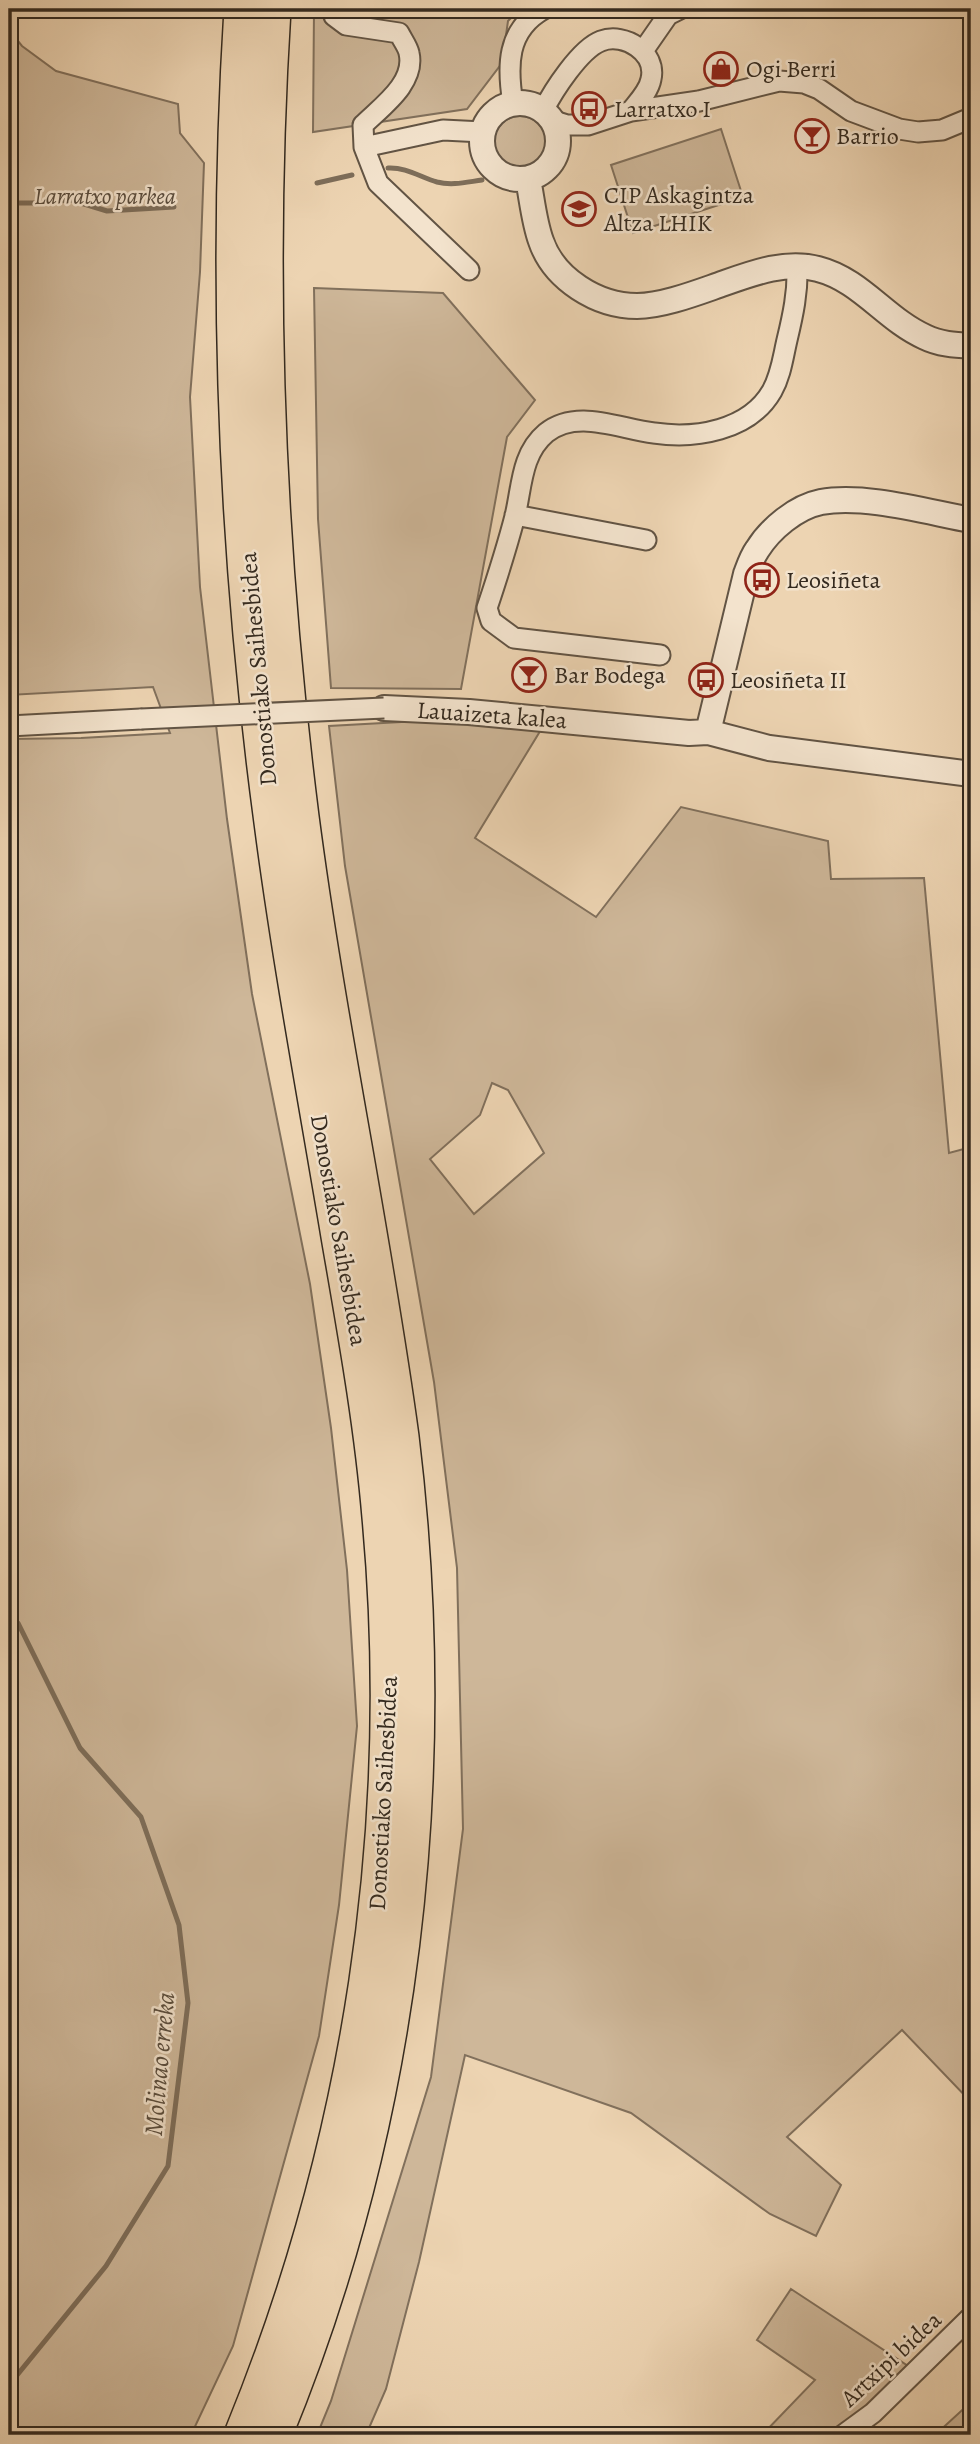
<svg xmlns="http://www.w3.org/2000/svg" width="980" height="2444" viewBox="0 0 980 2444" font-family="Alegreya,serif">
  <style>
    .green { fill: #ceb799; stroke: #81705c; stroke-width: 2; fill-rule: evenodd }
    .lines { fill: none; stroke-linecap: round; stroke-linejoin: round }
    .stream { stroke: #7d6d59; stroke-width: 5 }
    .minor-casing { stroke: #625444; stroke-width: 23 }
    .tertiary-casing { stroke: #625444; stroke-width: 28 }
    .motorway-casing { stroke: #342a1f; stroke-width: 40 }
    .minor { stroke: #f3e3cd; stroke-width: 19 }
    .tertiary { stroke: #f3e3cd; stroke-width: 24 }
    .motorway { stroke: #edd4b2; stroke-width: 37 }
    .minor-bridge-casing { stroke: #625444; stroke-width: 23; stroke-linecap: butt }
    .minor-bridge { stroke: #f3e3cd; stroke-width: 19 }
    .labels { text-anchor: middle; stroke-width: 5; stroke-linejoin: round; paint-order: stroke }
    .poi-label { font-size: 24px; fill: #342a1f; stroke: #f3e3cd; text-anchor: start }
    .park-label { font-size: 24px; font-style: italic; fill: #5a4d3e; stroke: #f3e3cd }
    .street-label { font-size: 24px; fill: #342a1f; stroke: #f3e3cd }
    .water-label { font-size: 26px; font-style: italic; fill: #594c3c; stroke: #f3e3cd }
  </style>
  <rect width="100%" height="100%" fill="#edd4b2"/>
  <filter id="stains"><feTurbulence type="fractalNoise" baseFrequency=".00286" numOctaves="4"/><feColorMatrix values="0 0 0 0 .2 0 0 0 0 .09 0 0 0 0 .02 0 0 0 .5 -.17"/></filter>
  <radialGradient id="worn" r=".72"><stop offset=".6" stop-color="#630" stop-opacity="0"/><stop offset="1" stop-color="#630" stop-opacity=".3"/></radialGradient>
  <!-- green -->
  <path class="green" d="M314 9H520L508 21 502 63 467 109 313 132Z
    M9 30 22 46 56 71 178 104 180 133 204 163 200 272 190 397 200 587 227 819 252 994 310 1284 331 1428 347 1570 357 1726 339 1905 319 2036 233 2346 191 2435H9V739L81 738 170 733 153 687 9 695Z
    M494 142a26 26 0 1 1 52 0a26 26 0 1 1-52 0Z
    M721 129 743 197 633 233 611 165Z
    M314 288 443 293 535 400 507 437 461 689 331 688 318 519Z
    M456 719 542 728 475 838 596 917 681 807 828 841 831 879 924 878 949 1153 971 1147V2102L902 2030 787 2137 841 2185 816 2236 770 2214 631 2113 465 2055 419 2262 386 2389 366 2435H317L331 2401 431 2077 463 1829 457 1568 434 1382 345 866 329 726ZM492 1083 508 1090 544 1153 474 1214 430 1159 480 1115Z
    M791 2289 911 2368 871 2406 832 2435H762L815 2380 757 2340Z
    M971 2402V2435H935Z"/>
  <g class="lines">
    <!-- stream -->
    <path class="stream" d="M388 168C406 167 420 177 437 182 452 186 467 182 482 180
      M317 183 352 175
      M9 203H35L71 200 107 211 174 207
      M9 1620 18 1623 80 1748 141 1817 179 1925 188 2003 168 2166 106 2266 9 2385"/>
    <!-- minor casing -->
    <g class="minor-casing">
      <path id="minor" d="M333 9 334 16 346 25 399 33C402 39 408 47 409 53 416 83 381 107 363 125L364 147
        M643 51 668 15 680 9
        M513 104C507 67 506 30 544 9
        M543 111C553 91 580 49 601 41 625 32 657 53 651 79 649 91 638 102 631 111
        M551 120 567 125H588L631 111 699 101 779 81 804 83 819 89 851 111 899 129 918 132 942 130 971 118
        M469 270 378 183 364 147 443 130 483 132
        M515 515 646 540
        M660 655 514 638 491 621 487 608C497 578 507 547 515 516 522 487 521 454 546 433 577 408 619 429 654 433 695 439 749 431 772 391 781 375 783 357 787 340 793 315 798 292 797 266
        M9 726 141 719
        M843 2435 873 2413 971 2317"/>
    </g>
    <!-- tertiary casing -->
    <g class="tertiary-casing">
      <path id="tertiary" d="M482 141a38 38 0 1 1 76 0a38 38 0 1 1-76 0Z
        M528 179C532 199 534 222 541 241 554 279 597 306 637 306 662 306 696 293 719 285 750 274 785 260 818 269 861 280 885 319 925 337 939 344 955 345 971 346
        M384 708 469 712 689 733 708 732 769 748 971 774
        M708 732 746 574C749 566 752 557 757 550 770 529 796 507 821 502 865 494 927 512 971 520"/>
    </g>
    <!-- motorway casing -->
    <g class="motorway-casing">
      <path id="motorway" d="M272 9C255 278 266 549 300 817 327 1024 372 1230 400 1437 441 1774 403 2120 273 2435
        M243 2435C362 2145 410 1829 381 1517 373 1422 356 1329 340 1236 317 1098 291 960 273 822 237 553 226 279 243 9"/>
    </g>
    <!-- minor -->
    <use href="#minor" class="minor"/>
    <!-- tertiary -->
    <use href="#tertiary" class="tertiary"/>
    <!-- motorway -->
    <use href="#motorway" class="motorway"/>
    <!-- minor-bridge casing -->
    <g class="minor-bridge-casing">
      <path id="minor-bridge" d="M141 719 384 708"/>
    </g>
    <!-- minor-bridge -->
    <use href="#minor-bridge" class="minor-bridge"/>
  </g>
  <!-- icons -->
  <defs>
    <g id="shop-ring" transform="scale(1.75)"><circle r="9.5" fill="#f3e3cd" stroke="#8f2418" stroke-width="1.5"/><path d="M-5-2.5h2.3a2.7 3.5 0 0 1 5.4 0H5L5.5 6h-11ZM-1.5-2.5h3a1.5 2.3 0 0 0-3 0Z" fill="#8f2418"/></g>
    <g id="bus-ring" transform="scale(1.75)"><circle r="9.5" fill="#f3e3cd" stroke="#8f2418" stroke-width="1.5"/><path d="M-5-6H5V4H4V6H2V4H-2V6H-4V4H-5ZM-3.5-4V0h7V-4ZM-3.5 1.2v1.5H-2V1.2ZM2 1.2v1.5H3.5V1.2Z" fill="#8f2418"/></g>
    <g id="bar-ring" transform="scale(1.75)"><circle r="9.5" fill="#f3e3cd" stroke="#8f2418" stroke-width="1.5"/><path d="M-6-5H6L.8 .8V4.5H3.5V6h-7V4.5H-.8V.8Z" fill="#8f2418"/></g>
    <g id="university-ring" transform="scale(1.75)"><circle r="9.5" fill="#f3e3cd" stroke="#8f2418" stroke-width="1.5"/><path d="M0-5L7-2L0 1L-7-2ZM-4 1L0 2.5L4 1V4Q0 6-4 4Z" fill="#8f2418"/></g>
  </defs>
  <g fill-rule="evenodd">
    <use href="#shop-ring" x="721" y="69"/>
    <use href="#bus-ring" x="589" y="109"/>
    <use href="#bar-ring" x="812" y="136"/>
    <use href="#university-ring" x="579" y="209"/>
    <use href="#bus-ring" x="762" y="580"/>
    <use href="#bar-ring" x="529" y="675"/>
    <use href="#bus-ring" x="706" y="680"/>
  </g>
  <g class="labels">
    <!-- poi labels -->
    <g class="poi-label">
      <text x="746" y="77">Ogi Berri</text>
      <text x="614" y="117">Larratxo I</text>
      <text x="836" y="144">Barrio</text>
      <text x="604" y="203">CIP Askagintza<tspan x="604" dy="28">Altza LHIK</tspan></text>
      <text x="786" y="588">Leosiñeta</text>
      <text x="554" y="683">Bar Bodega</text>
      <text x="730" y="688">Leosiñeta II</text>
    </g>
    <!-- park labels -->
    <g class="park-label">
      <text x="105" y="204">Larratxo parkea</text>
    </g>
    <!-- street labels -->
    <g class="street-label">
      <text transform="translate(258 669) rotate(-95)" y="8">Donostiako Saihesbidea</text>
      <text transform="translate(492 715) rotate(4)" y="8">Lauaizeta kalea</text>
      <text transform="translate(339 1230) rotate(80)" y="8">Donostiako Saihesbidea</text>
      <text transform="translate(383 1793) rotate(-87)" y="8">Donostiako Saihesbidea</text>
      <text transform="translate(891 2359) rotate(-43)" y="8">Artxipi bidea</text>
    </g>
    <!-- water labels -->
    <g class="water-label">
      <text transform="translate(159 2064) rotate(-85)" y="9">Molinao erreka</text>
    </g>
  </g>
  <!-- margin -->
  <rect width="980" height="2444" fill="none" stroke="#edd4b2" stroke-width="35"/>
  <rect x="10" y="10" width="959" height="2423" fill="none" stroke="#342a1f" stroke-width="3.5"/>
  <rect x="18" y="18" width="945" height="2409" fill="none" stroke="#342a1f" stroke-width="2"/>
  <rect width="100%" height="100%" filter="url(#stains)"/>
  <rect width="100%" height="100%" fill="url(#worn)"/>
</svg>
